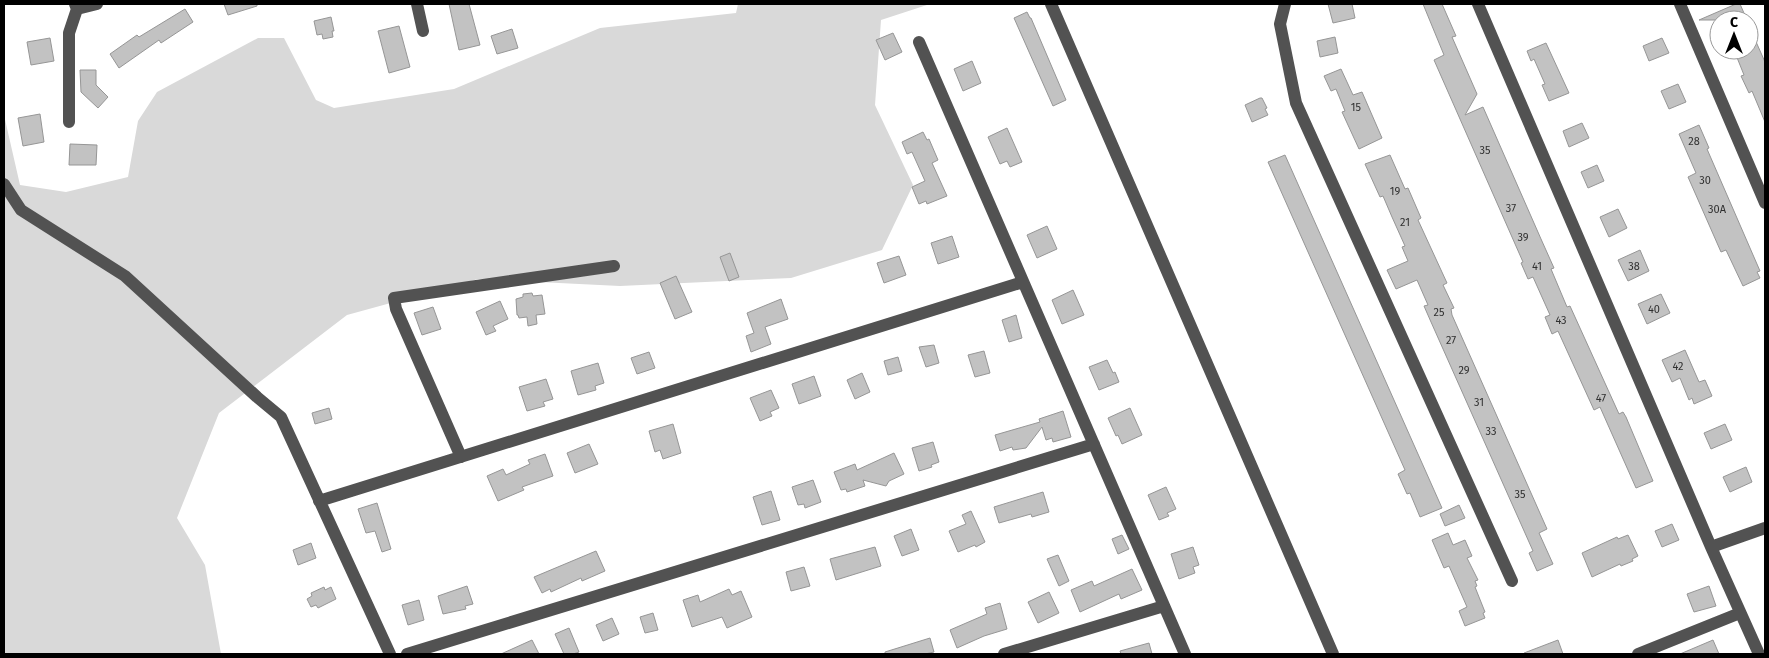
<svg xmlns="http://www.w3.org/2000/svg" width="1769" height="658" viewBox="0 0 1769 658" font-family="'Fira Sans',sans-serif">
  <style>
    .green { fill: #d9d9d9 }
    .building { fill: #c2c2c2; stroke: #969696 }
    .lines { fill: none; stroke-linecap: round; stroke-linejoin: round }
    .minor { stroke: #525252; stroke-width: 12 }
    .labels { text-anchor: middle; stroke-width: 4; stroke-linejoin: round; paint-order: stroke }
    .number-label { font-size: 11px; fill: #303030 }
  </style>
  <rect width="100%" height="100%" fill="#fff"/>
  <!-- green -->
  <path class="green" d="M738 4H930L881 20 875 105 913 185 882 250 791 278 620 286 478 279 347 315 219 413 177 518 205 565 221 654H4V115L20 185 66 192 128 177 138 121 157 92 258 38H284L316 100 334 108 454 89 600 28 736 13Z"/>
  <!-- building -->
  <path class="building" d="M224 4H257V6L228 15Z
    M449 4H469L480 45 459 50Z
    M1328 4H1352L1355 18 1333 23Z
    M1423 4H1442L1456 36 1452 37 1477 94 1465 115 1483 107 1541 239 1554 268 1551 269 1567 307 1570 306 1619 414 1623 412 1626 417 1653 481 1636 488 1600 407 1594 410 1558 331 1552 334 1545 317 1550 315 1533 277 1528 279 1521 263 1523 262 1434 60 1444 55Z
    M1736 4H1740L1747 20H1699Z
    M185 9 193 22 161 43 159 40 119 68 110 54 137 35 139 37Z
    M1027 12 1030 18H1031L1066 100 1053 106 1014 18Z
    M331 17 334 31H332L333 37 323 39 322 34 317 35 314 21Z
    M399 26 410 67 389 73 378 31Z
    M1749 26 1765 62V122L1752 91 1749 93 1741 76 1744 75 1734 50H1749Z
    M512 29 518 48 497 54 491 36Z
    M893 33 902 52 885 60 876 40Z
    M1335 37 1338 53 1320 57 1317 41Z
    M50 38 54 61 31 65 27 42Z
    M1662 38 1669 53 1649 61 1643 46Z
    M1546 43 1569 93 1549 101 1542 85 1545 84 1534 59 1531 61 1527 51Z
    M972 61 981 83 963 91 954 69Z
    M1341 69 1353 95 1362 92 1382 138 1359 149 1342 112 1345 111 1336 89 1331 91 1324 76Z
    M80 70H96V85L108 97 98 108 81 92Z
    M1678 84 1686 102 1669 109 1661 91Z
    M1260 98H1262L1267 108 1265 109 1268 115 1252 122 1245 105Z
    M40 114 44 142 23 146 18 118Z
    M1582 123 1589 138 1569 147 1563 131Z
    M1699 125 1709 148 1707 149 1760 271 1757 272 1760 278 1743 286 1726 250 1721 252 1688 177 1696 173 1679 134Z
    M1007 128 1022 162 1010 167 1007 161 1000 164 988 137Z
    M923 132 927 140 929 139 938 160 932 163 947 196 927 204 926 201 919 204 912 187 925 181 912 152 907 154 902 142Z
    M70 144 97 145 96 165H69Z
    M1285 155 1442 508 1420 517 1410 493 1407 494 1398 474 1405 470 1268 162Z
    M1390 155 1405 189 1408 188 1421 218 1418 220 1447 283 1443 285 1454 308 1451 309 1452 315 1547 529 1539 533 1553 564 1537 571 1529 553 1533 551 1431 322 1424 306 1428 305 1417 280 1396 289 1387 270 1408 261 1402 247 1405 246 1392 217 1383 196 1380 197 1365 164Z
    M1597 165 1604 181 1588 188 1581 172Z
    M1618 209 1627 228 1609 237 1600 217Z
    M1047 226 1057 249 1037 258 1027 235Z
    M952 236 959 257 938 264 931 243Z
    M1640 250 1649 271 1628 281 1618 260Z
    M730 253 739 277 729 281 720 257Z
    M899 256 906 275 884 283 877 263Z
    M676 276 692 312 675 319 660 283Z
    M1073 290 1084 315 1062 324 1052 300Z
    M532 293 533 296 542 295 545 314 536 315 537 324 528 326 527 317 519 318 518 315H517L516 299 523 297V294Z
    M1661 294 1670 313 1647 324 1638 304Z
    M781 299 788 319 765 327 771 344 751 352 746 336 754 333 747 313Z
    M500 301 508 319 493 326 496 331 486 335 476 312Z
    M433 307 441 329 422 335 414 313Z
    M1016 315 1022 338 1009 342 1002 320Z
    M934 345 939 363 926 367 919 347Z
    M1685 350 1699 382 1705 380 1712 396 1694 404 1692 398 1689 400 1680 378 1672 382 1662 360Z
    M984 351 990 373 975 377 968 355Z
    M649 352 655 368 637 374 631 358Z
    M898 357 902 371 888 375 884 361Z
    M1107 360 1113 373 1115 372 1119 382 1099 390 1089 367Z
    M598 363 604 383 595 386 596 390 578 395 571 371Z
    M862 373 870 392 855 399 847 380Z
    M814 376 821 396 799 404 792 384Z
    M546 379 553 399 543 402 545 406 527 411 519 387Z
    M771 390 779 408 770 412 772 416 760 421 750 398Z
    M329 408 332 419 315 424 312 413Z
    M1130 408 1142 435 1122 444 1118 435 1116 436 1108 418Z
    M1063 411 1071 437 1053 442 1052 438 1046 440 1042 427 1026 448 1013 450 1012 447 1000 451 995 435 1040 422 1039 419Z
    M673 424 681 453 663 459 660 450 655 452 649 431Z
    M1725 424 1732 440 1711 449 1704 433Z
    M933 442 939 462 931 465 932 467 919 471 912 448Z
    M589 444 598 464 575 473 567 453Z
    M894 453 904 474 889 481 886 486 863 480 865 486 847 492 846 489 841 490 834 472 855 464 857 470Z
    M545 454 553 476 522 487 524 490 498 501 487 476 503 469 506 475 530 464 528 460Z
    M1746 467 1752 482 1730 492 1723 477Z
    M813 480 821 502 805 508 804 504 798 505 792 487Z
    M1166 487 1176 509 1167 513 1169 516 1159 520 1148 495Z
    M771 491 780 520 762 525 753 497Z
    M1043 492 1049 512 1032 517 1031 514 999 523 994 507Z
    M377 503 391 549 382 552 375 531 366 533 358 509Z
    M1459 505 1465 518 1445 526 1440 514Z
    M971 511 985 542 976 547 975 545 958 552 949 531 966 524 962 515Z
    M1672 524 1679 540 1662 547 1655 531Z
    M911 529 919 550 902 556 894 536Z
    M1448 533 1453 545 1465 540 1472 556 1467 558 1478 580 1475 581 1477 586 1475 587 1485 612 1483 613 1485 618 1465 626 1459 611 1467 607 1449 566 1444 568 1432 540Z
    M1122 535 1129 549 1118 554 1112 539Z
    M1628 535 1638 556 1632 559 1633 561 1621 566 1620 564 1592 577 1582 553 1617 537 1618 539Z
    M311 543 316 558 298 565 293 550Z
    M875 547 881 566 836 580 830 559Z
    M1193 547 1199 565 1193 567 1195 573 1179 579 1171 554Z
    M596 551 605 571 582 581 581 578 551 592 550 589 542 593 534 577Z
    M1058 555 1069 581 1059 586 1047 559Z
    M804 567 810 586 791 591 786 572Z
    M1132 569 1142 590 1121 599 1119 594 1080 612 1071 590 1092 581 1094 586Z
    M467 586 473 604 465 606 466 609 443 614 438 596Z
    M1709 586 1716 606 1694 612 1687 594Z
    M324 587 325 590 331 587 336 599 318 608 316 605 311 607 307 599 312 596 311 593Z
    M729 589 732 595 741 591 752 617 727 628 722 617 692 627 683 600 698 595 700 602Z
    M1049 592 1059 613 1038 623 1028 602Z
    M419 600 424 620 408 625 402 605Z
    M1000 603 1007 629 984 636 957 648 950 630 987 614 985 608Z
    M653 613 658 630 645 633 640 617Z
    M612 618 619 634 603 641 596 625Z
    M569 628 579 652 573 654H564L555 634Z
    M930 638 934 652 925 654H885V652Z
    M532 640 539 654H501Z
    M1558 640 1563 654H1524V653Z
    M1713 640 1719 654H1680Z
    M1149 643 1152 654H1121L1120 651Z"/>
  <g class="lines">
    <!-- minor -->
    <path class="minor" d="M417 4 423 31
      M1051 4 1333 654
      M1285 4 1280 24 1296 103 1512 581
      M1478 4 1711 547 1759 654
      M1680 4 1765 203
      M77 9 97 4
      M919 42 1185 654
      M69 122V33L77 9 75 4
      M4 184 21 210 125 276 257 397 281 417 390 654
      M461 457 396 309 394 298 614 266
      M319 501 1023 282
      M1711 547 1765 528
      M407 654 1094 444
      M1004 654 1164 606
      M1638 654 1740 613"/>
  </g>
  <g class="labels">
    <!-- number labels -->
    <g class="number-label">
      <text x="1356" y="111">15</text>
      <text x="1694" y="145">28</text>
      <text x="1485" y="154">35</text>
      <text x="1705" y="184">30</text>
      <text x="1395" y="195">19</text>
      <text x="1511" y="212">37</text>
      <text x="1717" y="213">30А</text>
      <text x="1405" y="226">21</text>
      <text x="1523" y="241">39</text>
      <text x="1537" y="270">41</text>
      <text x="1634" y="270">38</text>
      <text x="1654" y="313">40</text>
      <text x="1439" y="316">25</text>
      <text x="1561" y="324">43</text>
      <text x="1451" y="344">27</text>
      <text x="1678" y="370">42</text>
      <text x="1464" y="374">29</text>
      <text x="1601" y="402">47</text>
      <text x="1479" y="406">31</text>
      <text x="1491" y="435">33</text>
      <text x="1520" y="498">35</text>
    </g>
  </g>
  <!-- border -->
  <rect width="1769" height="658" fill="none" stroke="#000000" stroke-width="10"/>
  <!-- north arrow -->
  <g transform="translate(1734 35)"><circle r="24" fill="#ffffff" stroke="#999999"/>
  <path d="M0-4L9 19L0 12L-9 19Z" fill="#000000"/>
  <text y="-8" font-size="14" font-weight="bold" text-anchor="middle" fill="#000000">С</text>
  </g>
</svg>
